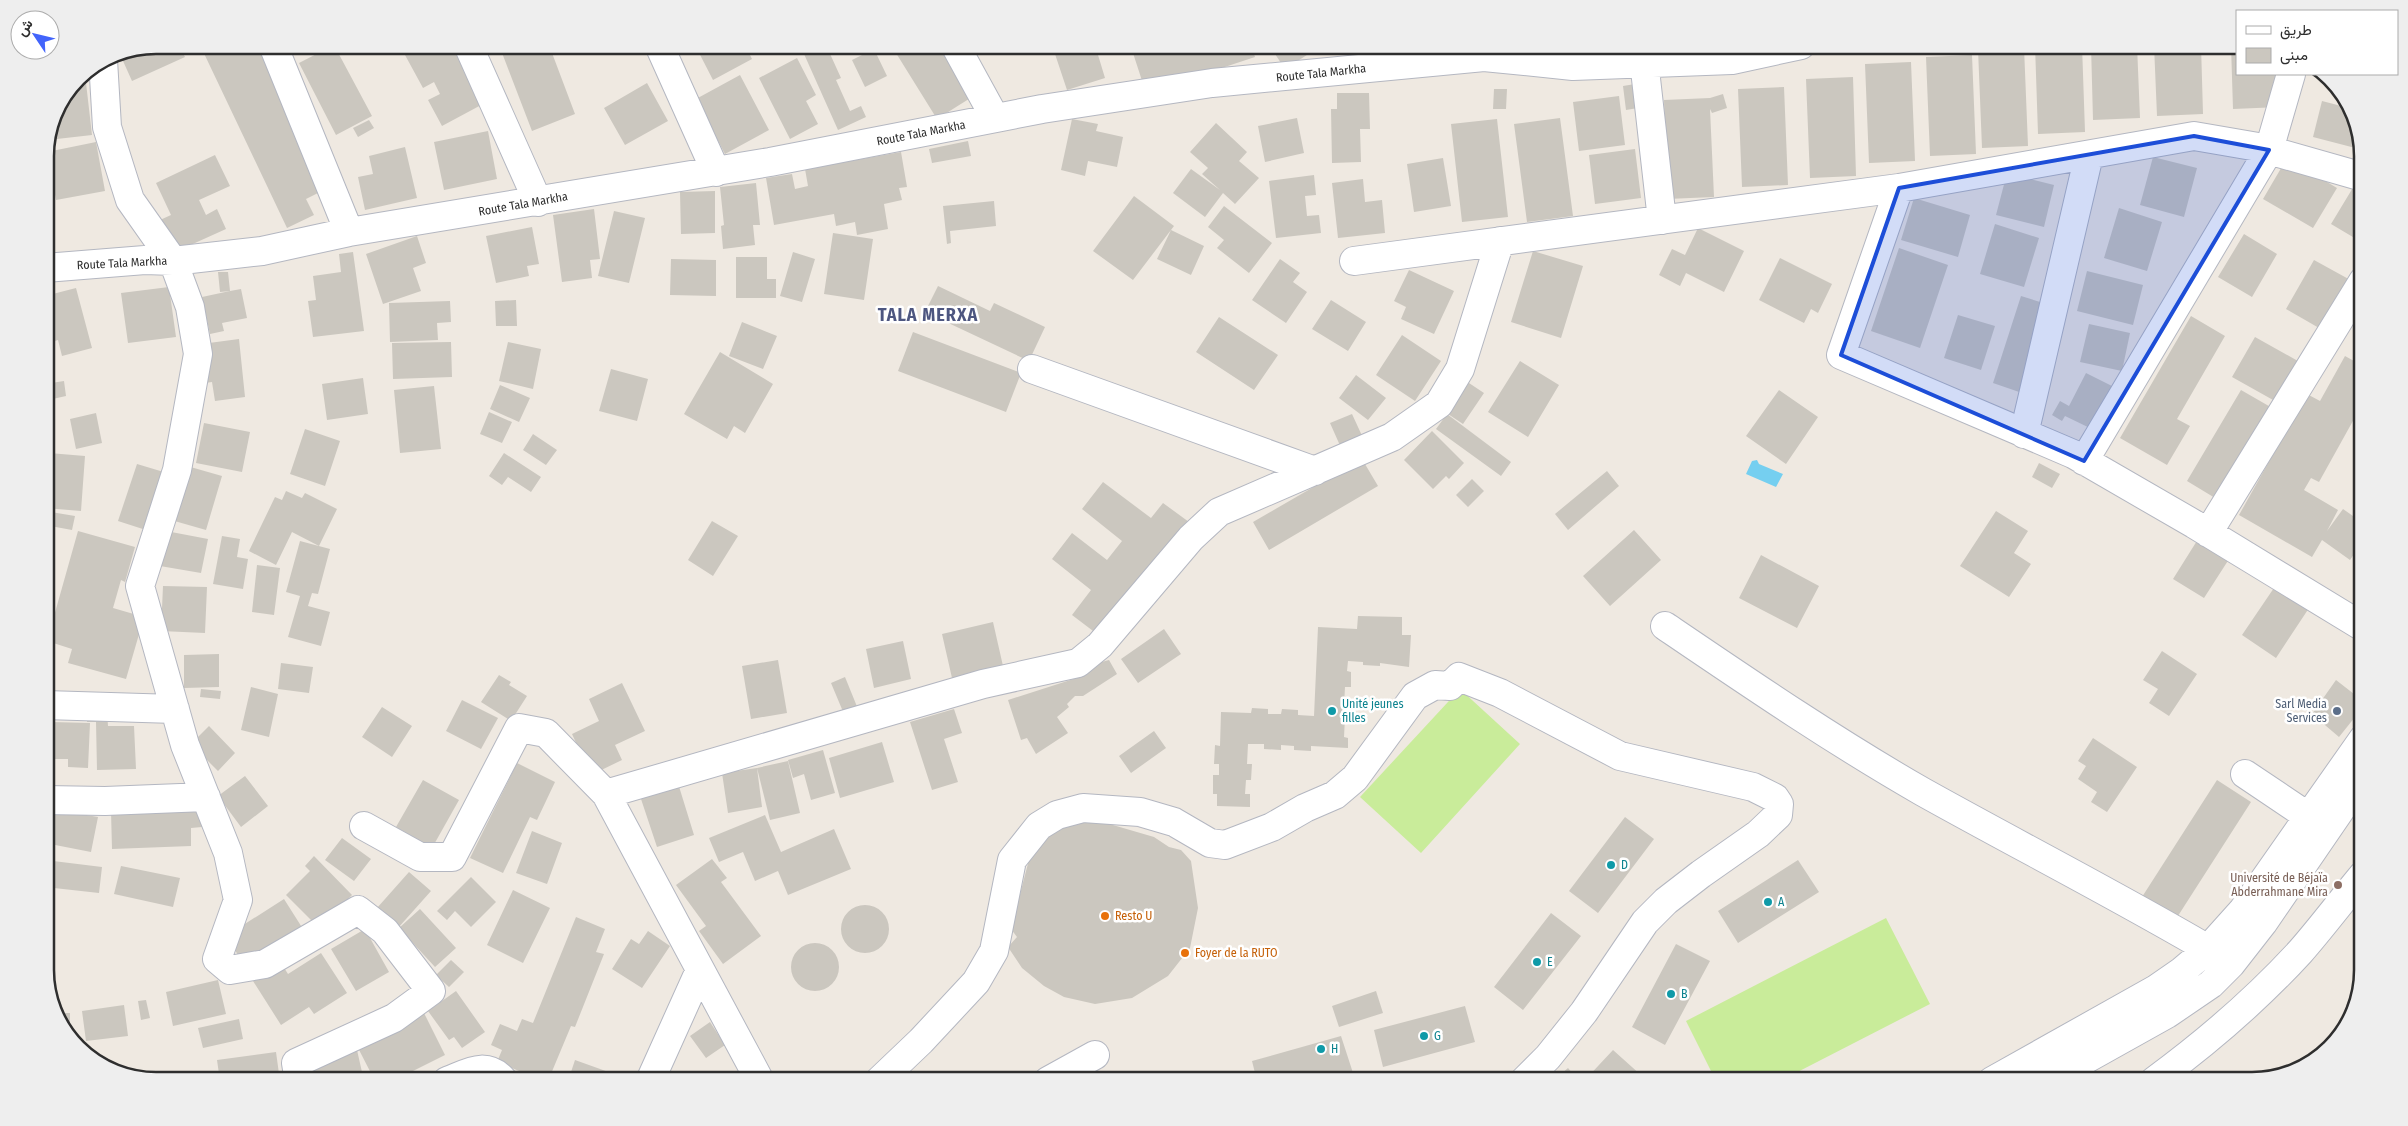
<svg xmlns="http://www.w3.org/2000/svg" width="2408" height="1126" viewBox="0 0 2408 1126" font-family="'Fira Sans Condensed',Vazirmatn,sans-serif">
  <style>
    .pitch { fill: #c9ec9a }
    .water { fill: #75cff0 }
    .building { fill: #cbc7bf }
    .lines { fill: none; stroke-linecap: round; stroke-linejoin: round }
    .minor-casing { stroke: #b4b7c1; stroke-width: 30 }
    .minor { stroke: #fff; stroke-width: 28 }
    .marked { fill: #1d4ed8; fill-opacity: 0.2; stroke: #1d4ed8; stroke-width: 4; stroke-linejoin: round }
    .culture-dot { fill: #0f9aa8; stroke: #fff; stroke-width: 2 }
    .service-dot { fill: #5c6f8a; stroke: #fff; stroke-width: 2 }
    .education-dot { fill: #8d6e63; stroke: #fff; stroke-width: 2 }
    .food-dot { fill: #e8710a; stroke: #fff; stroke-width: 2 }
    .labels { text-anchor: middle; stroke-width: 5; stroke-linejoin: round; paint-order: stroke }
    .street-label { font-size: 12px; fill: #2e2e2e; stroke: #fff }
    .culture-label { font-size: 12px; fill: #0d838f; stroke: #fff; text-anchor: start }
    .service-label { font-size: 12px; fill: #4e5e75; stroke: #fff; text-anchor: end }
    .education-label { font-size: 12px; fill: #785e54; stroke: #fff; text-anchor: end }
    .food-label { font-size: 12px; fill: #c56008; stroke: #fff; text-anchor: start }
    .district-label { font-size: 18px; font-weight: bold; letter-spacing: 1px; fill: #4d5680; stroke: #fff }
    .rim { fill: none; stroke: #2e2e2e; stroke-width: 2.5 }
  </style>
  <rect width="100%" height="100%" fill="#efe9e1"/>
  <!-- pitch -->
  <path class="pitch" d="M1460 689 1520 744 1421 853 1360 797Z
    M1886 918 1930 1004 1780 1081H1716L1686 1021Z"/>
  <!-- water -->
  <path class="water" d="M1757 460 1759 464 1783 474 1776 487 1746 474 1752 461Z"/>
  <!-- building -->
  <path class="building" d="M156 45H179L185 57 132 81 119 52Z
    M200 45H258L324 190 306 199 314 215 287 228Z
    M334 45 372 116 336 135 299 63Z
    M423 45H451L483 104 442 126 428 100 440 94 434 82 423 88 405 55Z
    M499 45H549L575 114 532 131Z
    M695 45H745L752 59 713 80Z
    M800 45H826L841 78 836 80 850 111 861 106 866 117 838 130Z
    M891 45H940L972 97 937 119Z
    M1084 45H1095L1105 78 1067 90 1055 54Z
    M1157 45H1251L1255 57 1146 93 1133 53Z
    M1269 45H1320L1321 46 1285 69Z
    M1406 45H1442V46L1407 51Z
    M1551 45H1598L1599 50 1554 60Z
    M1664 45H1693V49L1665 51Z
    M2035 45H2082L2085 132 2038 134Z
    M2091 45H2137L2140 118 2093 120Z
    M2154 45H2201L2203 114 2157 116Z
    M2231 45H2237V74H2278L2280 107 2233 109Z
    M2024 47 2028 146 1982 148 1978 49Z
    M874 49 887 76 865 87 852 60Z
    M1972 55 1976 154 1930 156 1926 57Z
    M797 58 816 95 806 101 818 124 790 139 759 78Z
    M1911 62 1915 161 1869 163 1865 64Z
    M82 74H85L92 135 48 140 56 107Z
    M740 75 769 130 725 154 696 99Z
    M1853 77 1856 176 1810 178 1806 79Z
    M647 83 668 121 625 145 604 108Z
    M1641 83 1644 107 1626 110 1623 86Z
    M1784 87 1788 185 1742 187 1738 89Z
    M1494 89H1507L1506 109H1493Z
    M1337 93H1369L1370 129H1360L1361 162 1332 163 1331 109H1337Z
    M1723 94 1727 108 1712 113 1710 109 1714 197 1667 199 1664 100 1710 98Z
    M1619 96 1625 145 1579 151 1573 102Z
    M2322 101 2349 108 2363 150 2313 137Z
    M1297 118 1304 153 1265 162 1258 126Z
    M1560 118 1573 216 1527 222 1514 124Z
    M1072 119 1098 124 1096 131 1123 137 1117 167 1088 161 1085 176 1061 170Z
    M1497 119 1508 217 1462 222 1451 124Z
    M369 120 374 128 358 137 353 128Z
    M1216 123 1247 152 1239 161 1259 178 1235 204 1223 193 1205 217 1173 193 1191 169 1220 190 1202 174 1208 168 1190 152Z
    M488 131 497 179 444 190 434 142Z
    M968 141 971 156 932 163 929 149Z
    M96 142 105 191 56 200 47 152Z
    M405 147 417 198 365 210 358 177 373 174 369 156Z
    M1635 149 1641 198 1595 204 1589 155Z
    M901 152 907 187 899 188 902 200 884 204 888 229 857 235 855 222 836 226 834 214 774 225 766 178 792 174 795 189 808 186 805 169Z
    M215 155 230 186 199 200 206 215 217 209 226 229 175 252 160 220 171 215 156 183Z
    M2153 157 2197 168 2184 217 2140 205Z
    M1443 158 1451 206 1414 212 1407 164Z
    M2287 158 2337 188 2313 228 2263 199Z
    M2007 173 2054 185 2044 227 1996 215Z
    M1314 175 1316 195 1305 196 1307 216 1319 215 1321 233 1276 238 1269 181Z
    M1363 179 1365 202 1382 200 1385 233 1338 238 1332 183Z
    M2357 181 2363 185V243L2331 224Z
    M756 183 760 225H753L755 245 723 249 721 226 724 225 720 187Z
    M715 191V233L681 234 680 192Z
    M1134 196 1174 226 1133 280 1093 251Z
    M1914 198 1970 215 1958 257 1901 240Z
    M994 201 996 226 950 231 951 243 947 244 943 206Z
    M1224 206 1272 243 1249 273 1217 248 1224 240 1208 227Z
    M2119 208 2162 222 2147 271 2104 258Z
    M594 209 600 259 590 260 592 278 562 282 553 215Z
    M614 211 645 218 629 283 598 276Z
    M1995 224 2039 238 2024 287 1980 274Z
    M532 227 539 264 527 266 529 276 496 283 486 236Z
    M1698 228 1744 251 1724 292 1686 273 1680 286 1659 275 1672 249 1685 255Z
    M1171 230 1204 246 1191 275 1157 259Z
    M833 233 873 239 864 300 824 294Z
    M2244 234 2277 254 2252 297 2218 277Z
    M417 236 426 263 413 268 421 291 383 304 366 254Z
    M1899 248 1948 265 1920 348 1871 331Z
    M1533 251 1583 266 1561 338 1511 322Z
    M353 252 364 331 313 337 308 301 316 300 313 276 341 272 339 254Z
    M793 252 815 259 802 302 780 296Z
    M736 257H767V279H776V298H736Z
    M1780 258 1832 284 1818 313 1811 309 1804 323 1759 300Z
    M671 259 716 260V296L670 295Z
    M1280 259 1300 273 1293 282 1307 292 1286 323 1252 300Z
    M2314 260 2354 282 2326 332 2286 309Z
    M1409 270 1454 291 1434 334 1401 319 1406 307 1394 301Z
    M2087 271 2143 285 2133 325 2077 311Z
    M218 272H228L230 291 241 289 247 318 222 323 224 331 210 334 202 297 230 291 220 292Z
    M938 286 990 311 994 303 1045 327 1029 361 925 312Z
    M169 287 176 337 128 343 121 293Z
    M76 288 92 348 62 356 58 340 45 344V296Z
    M2021 296 2053 306 2025 394 1993 383Z
    M516 300 517 326H496L495 301Z
    M1331 300 1366 322 1348 351 1312 329Z
    M450 301 451 322 437 323 438 340 390 342 389 303Z
    M1958 315 1995 326 1981 370 1944 358Z
    M2191 316 2225 336 2177 419 2190 426 2167 465 2120 438Z
    M1219 317 1278 355 1254 390 1196 352Z
    M742 322 777 336 763 369 729 356Z
    M2089 324 2130 333 2122 371 2080 362Z
    M913 332 1021 373 1006 412 898 371Z
    M1402 335 1441 361 1415 401 1376 375Z
    M2255 337 2305 365 2282 405 2232 377Z
    M239 339 245 397 215 401 212 382 205 383 209 343Z
    M451 342 452 377 393 379 392 343Z
    M508 342 541 349 533 389 499 381Z
    M720 352 773 384 745 433 734 426 727 439 684 414Z
    M2345 356 2363 366V424L2354 419 2319 482 2311 478 2304 490 2338 510 2327 531 2343 509 2363 523V541L2350 560 2322 540 2312 557 2239 515 2307 394 2320 401Z
    M1520 361 1559 385 1528 437 1488 412Z
    M611 369 648 379 637 421 599 411Z
    M2086 373 2116 388 2094 430 2065 416 2062 421 2052 415 2060 401 2069 406Z
    M1356 375 1386 398 1368 420 1339 398Z
    M363 378 368 414 327 420 322 384Z
    M64 381 66 396 48 400 45 384Z
    M1466 381 1484 393 1463 424 1445 412Z
    M500 385 530 398 519 422 490 409Z
    M434 386 441 449 400 453 394 390Z
    M1779 390 1818 417 1786 464 1746 436Z
    M2241 390 2274 409 2220 501 2187 481Z
    M489 412 512 422 502 443 480 434Z
    M96 413 102 443 76 449 70 419Z
    M1352 414 1364 440 1342 450 1330 423Z
    M1447 414 1511 462 1501 476 1436 429Z
    M204 423 250 432 242 472 196 463Z
    M305 429 340 441 325 486 290 474Z
    M1432 431 1464 463 1449 479 1446 476 1433 489 1404 460Z
    M533 434 557 450 546 465 523 450Z
    M49 453 85 456 81 511 45 508Z
    M504 453 541 477 531 492 508 477 502 485 489 476Z
    M1362 459 1378 486 1269 550 1253 522Z
    M2039 463 2060 474 2052 488 2032 477Z
    M137 464 167 473 149 531 118 521Z
    M187 466 222 476 206 530 171 520Z
    M1607 471 1619 486 1568 530 1555 514Z
    M1472 479 1484 491 1468 507 1456 495Z
    M1103 482 1151 518 1163 503 1189 522 1101 637 1072 615 1091 590 1052 559 1072 533 1107 560 1122 541 1082 509Z
    M286 491 302 498 305 493 337 509 319 546 292 532 276 565 249 551 275 497 282 500Z
    M45 511 75 516 72 530 45 525Z
    M1996 511 2028 531 2014 553 2031 564 2009 597 1960 566Z
    M712 521 738 536 713 576 688 560Z
    M1634 530 1661 560 1610 606 1583 576Z
    M78 531 135 547 125 582 121 580 113 608 144 617 126 679 68 663 72 649 47 641Z
    M166 531 208 539 201 573 160 566Z
    M222 536 240 539 237 557 248 559 243 589 213 584Z
    M2200 536 2231 556 2204 598 2173 579Z
    M300 541 330 549 318 594 312 593 308 606 330 612 321 646 288 637 300 596 286 592Z
    M1761 555 1819 586 1797 628 1739 598Z
    M257 565 280 568 274 615 252 612Z
    M2278 582 2311 605 2276 658 2242 635Z
    M163 586 207 587 205 633 161 631Z
    M1358 616 1402 617V635H1411L1409 667 1380 663V666L1363 665V662L1348 661 1347 671 1351 672V687H1345L1344 705H1350L1349 717H1345L1344 737 1348 738V748L1311 746V751L1294 750V746L1281 745V750L1264 749V744H1248L1247 764H1252L1251 780H1246L1245 794H1250V807L1217 806V794H1213V775H1219V764H1214L1215 745 1220 746 1221 712 1251 713 1252 708 1268 709V714H1281L1282 709 1298 710V715L1314 716 1318 627 1357 629Z
    M993 622 1003 666 952 678 942 634Z
    M1164 629 1181 654 1138 683 1121 659Z
    M903 641 911 679 874 688 866 649Z
    M2162 651 2197 674 2169 716 2149 703 2158 689 2143 680Z
    M219 654V687L184 688V655Z
    M778 660 787 713 751 719 742 666Z
    M1109 660 1117 674 1083 696H1075L1067 704 1069 707 1057 717 1068 733 1036 754 1027 738 1021 740 1008 700 1086 675 1083 667Z
    M281 663 313 667 309 693 278 689Z
    M499 675 511 682 509 685 527 696 511 721 481 702Z
    M845 677 858 709 844 714 831 683Z
    M2336 680 2363 701V707L2339 737 2312 714Z
    M622 683 645 731 615 745 622 760 591 775 572 734 599 721 589 699Z
    M251 687 278 694 269 737 241 730Z
    M201 689 221 691 220 699 200 697Z
    M462 700 498 718 481 749 446 731Z
    M382 707 412 726 392 757 362 737Z
    M954 709 962 733 944 739 958 782 932 790 910 722Z
    M107 711 108 726H134L136 769 97 770 96 722H87V712Z
    M51 722 90 723 88 768 68 767V759H50Z
    M209 726 235 753 218 771 191 744Z
    M1154 731 1166 748 1131 773 1119 756Z
    M2093 738 2137 767 2107 812 2091 802 2097 792 2078 779 2086 766 2078 761Z
    M882 742 894 782 840 798 829 758Z
    M823 750 835 793 811 800 804 774 793 778 788 760Z
    M788 761 800 813 770 820 757 768Z
    M517 763 555 782 537 820 530 817 503 873 470 858Z
    M757 768 762 807 728 813 722 773Z
    M245 776 268 806 241 827 218 796Z
    M423 780 459 800 432 848 396 827Z
    M677 780 694 835 657 847 639 793Z
    M2217 780 2251 802 2176 919 2142 897Z
    M46 808 98 817 91 852 45 843Z
    M201 809 202 827 191 828V846L112 849 111 811Z
    M765 815 781 852 834 829 851 869 788 895 778 871 755 881 743 852 719 862 709 838Z
    M1082 816 1154 837 1169 847 1181 850 1191 861 1198 908 1190 948 1168 976 1132 998 1095 1004 1064 997 1044 986 1022 968 1008 947 1017 937 1011 929 1032 848 1042 829Z
    M1625 817 1654 839 1598 913 1569 891Z
    M532 831 562 843 547 884 516 873Z
    M342 838 371 859 354 881 325 860Z
    M314 856 352 895 319 928 286 895 310 871 305 866Z
    M712 859 727 878 721 882 761 936 723 964 699 931 706 926 676 885Z
    M45 860 102 867 99 893 45 887Z
    M1798 860 1819 892 1738 943 1718 911Z
    M121 866 180 878 173 907 114 894Z
    M409 872 431 891 398 928 377 908Z
    M471 877 496 902 471 927 455 911 447 920 437 911Z
    M513 890 550 908 523 963 487 945Z
    M284 899 303 929 245 966 226 936Z
    M841 929a24 24 0 1 1 48 0a24 24 0 1 1-48 0Z
    M420 909 456 948 435 967 399 928Z
    M1551 913 1581 936 1523 1010 1494 987Z
    M576 917 605 929 596 952 604 954 575 1027 571 1026 548 1081H544L497 1062 502 1050 491 1045 500 1024 517 1031 522 1019 533 1023Z
    M365 929 389 972 356 991 331 949Z
    M648 931 670 946 642 988 612 969 631 939 639 944Z
    M791 967a24 24 0 1 1 48 0a24 24 0 1 1-48 0Z
    M1676 944 1710 961 1665 1045 1632 1027Z
    M321 953 347 993 314 1014 309 1007 281 1025 253 981 281 963 288 974Z
    M451 960 464 972 449 987 436 975Z
    M218 980 226 1014 173 1026 166 992Z
    M456 991 485 1032 462 1048 454 1037 449 1040 428 1011Z
    M1376 991 1383 1013 1339 1027 1332 1006Z
    M146 1000 150 1018 141 1020 138 1001Z
    M124 1005 128 1036 86 1041 82 1011Z
    M1465 1006 1475 1042 1383 1067 1374 1030Z
    M423 1011 445 1055 393 1081H375L356 1044Z
    M57 1013H70V1037L64 1032Z
    M239 1019 243 1039 203 1048 198 1028Z
    M710 1022 725 1045 706 1058 690 1036Z
    M1341 1036 1353 1073 1324 1081H1257L1252 1061Z
    M357 1050 364 1081H316L312 1061Z
    M1613 1050 1642 1076 1638 1081H1584Z
    M276 1052 280 1081H220L217 1060Z
    M575 1060 628 1079V1081H568Z
    M1568 1068 1579 1081H1553Z"/>
  <g class="lines">
    <!-- minor casing -->
    <g class="minor-casing">
      <path id="minor" d="M273 45 349 232
        M468 45 538 202
        M659 45 716 172
        M955 45 995 118
        M1638 45 1644 61 1662 220
        M103 60 107 127 130 200 173 261 190 307 198 354 177 470 140 586 185 745 228 853 238 900 217 959 230 970 265 964 358 910 385 931 431 991 394 1018 296 1063 299 1081
        M1899 188 1841 355 2073 454 2194 524 2363 627
        M1354 261 1899 188 2194 136 2258 147 2363 177
        M45 268 145 260 173 261 262 251 349 232 770 162 1042 109 1212 83 1484 57 1573 66 1732 60 1801 45
        M1032 369 1315 471
        M2024 434 2089 155
        M2084 461 2269 150 2291 74
        M2208 533 2363 281
        M1665 626C1749 683 1834 741 1923 792 2018 845 2114 894 2208 949
        M45 705 175 709
        M2245 774 2309 817
        M606 794 983 684 1078 663 1100 645 1191 538 1219 512 1392 437 1439 404 1460 369 1500 241
        M45 800 105 801 206 797
        M364 826 420 857H452L519 728 546 733 606 794 760 1081
        M447 1081C468 1073 486 1060 504 1081
        M650 1081 700 970
        M879 1081 921 1041 976 982 994 951 1012 860 1039 826 1057 815 1083 808 1140 812 1174 822 1210 843 1225 845 1272 827 1305 808 1335 795 1355 778 1415 696 1435 685 1450 686 1459 677 1500 693 1620 756 1753 787 1775 798 1779 804 1778 815 1758 834 1701 874 1666 901 1645 922 1584 1012 1548 1057 1524 1081
        M1048 1081 1095 1055
        M1992 1081 2156 989 2182 971 2208 949 2243 910 2363 739
        M2047 1081 2167 1014 2211 984 2231 964 2263 923 2363 777
        M2154 1081C2207 1042 2256 1000 2300 952 2322 927 2342 900 2363 875"/>
    </g>
    <!-- minor -->
    <use href="#minor" class="minor"/>
  </g>
  <!-- marked area -->
  <path class="marked" d="M2194 136 2269 150 2084 461 1841 355 1899 188Z"/>
  <!-- markers -->
  <g class="culture-dot">
    <circle cx="1332" cy="711" r="5"/>
    <circle cx="1611" cy="865" r="5"/>
    <circle cx="1768" cy="902" r="5"/>
    <circle cx="1537" cy="962" r="5"/>
    <circle cx="1671" cy="994" r="5"/>
    <circle cx="1424" cy="1036" r="5"/>
    <circle cx="1321" cy="1049" r="5"/>
  </g>
  <circle class="service-dot" cx="2337" cy="711" r="5"/>
  <circle class="education-dot" cx="2338" cy="885" r="5"/>
  <g class="food-dot">
    <circle cx="1105" cy="916" r="5"/>
    <circle cx="1185" cy="953" r="5"/>
  </g>
  <g class="labels">
    <!-- street labels -->
    <g class="street-label">
      <text transform="translate(1321 73) rotate(-6)" y="4">Route Tala Markha</text>
      <text transform="translate(921 133) rotate(-11)" y="4">Route Tala Markha</text>
      <text transform="translate(523 204) rotate(-10)" y="4">Route Tala Markha</text>
      <text transform="translate(122 263) rotate(-3)" y="4">Route Tala Markha</text>
    </g>
    <!-- culture labels -->
    <g class="culture-label">
      <text x="1342" y="708">Unité jeunes<tspan x="1342" dy="14">filles</tspan></text>
      <text x="1621" y="869">D</text>
      <text x="1778" y="906">A</text>
      <text x="1547" y="966">E</text>
      <text x="1681" y="998">B</text>
      <text x="1434" y="1040">G</text>
      <text x="1331" y="1053">H</text>
    </g>
    <!-- service labels -->
    <g class="service-label">
      <text x="2327" y="708">Sarl Media<tspan x="2327" dy="14">Services</tspan></text>
    </g>
    <!-- education labels -->
    <g class="education-label">
      <text x="2328" y="882">Université de Béjaïa<tspan x="2328" dy="14">Abderrahmane Mira</tspan></text>
    </g>
    <!-- food labels -->
    <g class="food-label">
      <text x="1115" y="920">Resto U</text>
      <text x="1195" y="957">Foyer de la RUTO</text>
    </g>
    <!-- district labels -->
    <g class="district-label">
      <text x="928" y="321">TALA MERXA</text>
    </g>
  </g>
  <!-- crop -->
  <path d="M0 0H2408V1126H0ZM156 54H2252A102 102 0 0 1 2354 156V970A102 102 0 0 1 2252 1072H156A102 102 0 0 1 54 970V156A102 102 0 0 1 156 54Z" fill="#eee" fill-rule="evenodd"/>
  <path class="rim" d="M156 54H2252A102 102 0 0 1 2354 156V970A102 102 0 0 1 2252 1072H156A102 102 0 0 1 54 970V156A102 102 0 0 1 156 54Z"/>
  <!-- legend -->
  <rect x="2236" y="10" width="162" height="65" fill="#ffffff" stroke="#ababab"/>
  <rect x="2246" y="26" width="25" height="8" fill="#ffffff" stroke="#ababab"/>
  <text x="2280" y="35" font-size="15" fill="#2e2e2e">طريق</text>
  <rect x="2246" y="48" width="25" height="15" fill="#cbc7bf" stroke="#ababab"/>
  <text x="2280" y="60" font-size="15" fill="#2e2e2e">مبنى</text>
  <!-- north arrow -->
  <g transform="translate(35 35) rotate(305)"><circle r="24" fill="#ffffff" stroke="#ababab"/>
  <path d="M0-4L9 19L0 12L-9 19Z" fill="#4264fb"/>
  <text y="-8" font-size="14" font-weight="bold" text-anchor="middle" fill="#2e2e2e">ش</text>
  </g>
</svg>
